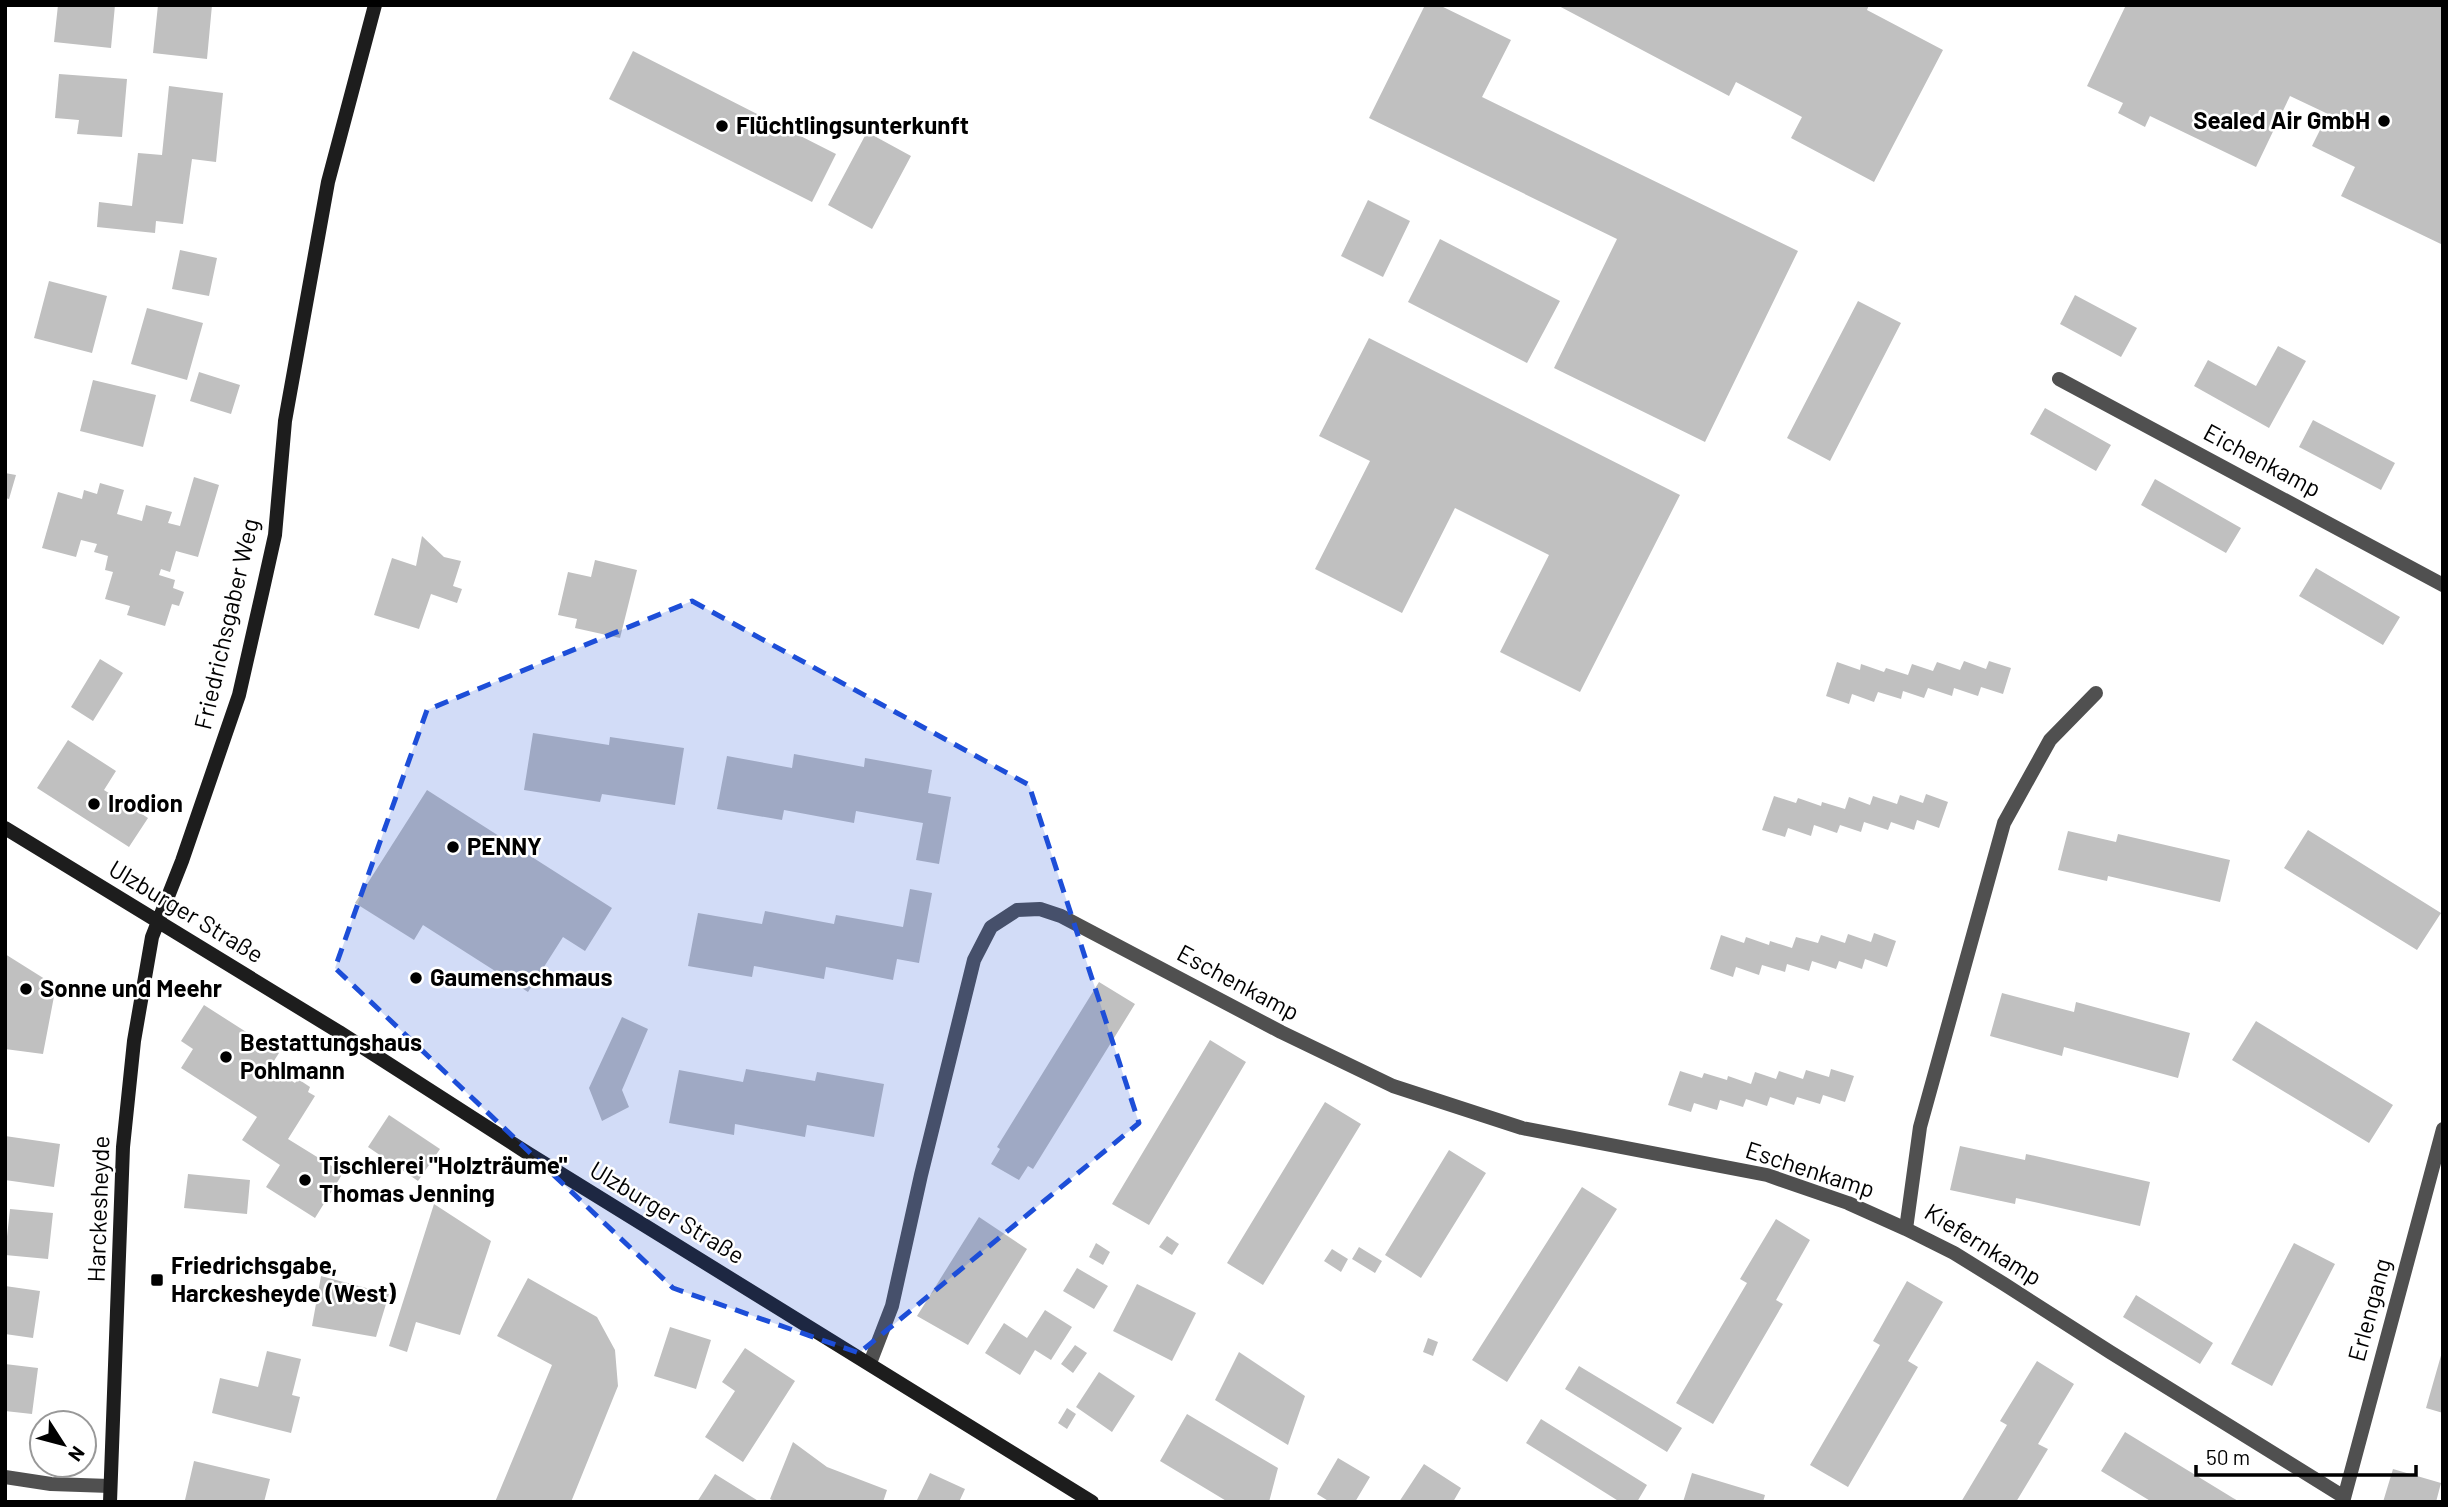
<svg xmlns="http://www.w3.org/2000/svg" width="2448" height="1507" viewBox="0 0 2448 1507" font-family="Barlow,sans-serif">
  <style>
    .building { fill: #c0c0c0 }
    .lines { fill: none; stroke-linecap: round; stroke-linejoin: round }
    .minor { stroke: #505050; stroke-width: 14 }
    .secondary { stroke: #1d1d1d; stroke-width: 14 }
    .marked { fill: #1d4ed8; fill-opacity: 0.2; stroke: #1d4ed8; stroke-width: 5; stroke-dasharray: 14 9; stroke-linejoin: round }
    .poi-dot { fill: #000; stroke: #fff; stroke-width: 2.5 }
    .labels { text-anchor: middle; stroke-width: 5; stroke-linejoin: round; paint-order: stroke }
    .poi-label { font-size: 24px; font-weight: bold; fill: #000; stroke: #fff; text-anchor: start }
    .street-label { font-size: 24px; fill: #000; stroke: #fff }
  </style>
  <rect width="100%" height="100%" fill="#fff"/>
  <!-- building -->
  <path class="building" d="M58 5H115L111 48 54 42Z
    M158 5H212L207 59 153 53Z
    M1425 5H1439L1511 40 1482 97 1798 251 1705 442 1554 368 1617 239 1369 118Z
    M1557 5H1869L1867 10 1943 50 1874 182 1791 138 1802 117 1736 82 1729 96Z
    M2126 5H2443V245L2341 196 2355 167 2312 146 2328 114 2290 96 2256 167 2150 116 2145 127 2118 113 2123 103 2087 86Z
    M633 51 836 154 812 202 609 99Z
    M59 74 127 79 122 137 77 134 79 120 55 118Z
    M169 86 223 93 216 162 192 159 183 224 156 221 155 233 97 227 99 202 132 206 138 153 162 155Z
    M867 132 911 156 872 229 828 205Z
    M1368 200 1410 221 1383 277 1341 256Z
    M1440 239 1560 301 1527 363 1408 302Z
    M180 250 217 258 209 296 172 289Z
    M49 281 107 296 92 353 34 338Z
    M2075 295 2137 328 2121 357 2060 324Z
    M1858 301 1901 323 1830 461 1787 438Z
    M147 308 203 323 187 380 131 364Z
    M1369 338 1680 495 1580 692 1500 652 1549 555 1455 508 1402 613 1315 569 1370 461 1319 436Z
    M2278 346 2306 361 2269 428 2194 386 2208 360 2256 386Z
    M199 372 240 385 231 414 190 401Z
    M93 380 156 395 143 447 80 431Z
    M2045 408 2111 445 2096 471 2030 434Z
    M2313 420 2395 463 2381 490 2299 447Z
    M5 473 16 475 9 499 5 498Z
    M194 477 219 485 198 557 176 551 170 572 161 569 159 575 175 580 173 588 184 592 179 606 172 604 165 626 127 615 130 606 105 599 113 572 105 570 108 556 94 552 97 544 81 540 76 557 42 548 58 492 82 499 84 490 97 494 100 483 124 490 117 514 142 521 146 505 172 512 168 523 180 526Z
    M2155 479 2241 528 2226 553 2141 505Z
    M422 536 444 557 461 561 453 586 462 589 457 603 431 594 419 629 374 615 392 558 416 566Z
    M595 560 637 570 620 638 575 628 577 619 558 615 568 572 591 577Z
    M2316 568 2400 617 2383 645 2299 596Z
    M100 659 123 673 93 721 71 707Z
    M1964 661 1986 669 1989 661 2011 668 2003 694 1981 687 1978 696 1954 688 1952 696 1928 688 1924 698 1903 691 1901 699 1878 692 1874 702 1852 694 1849 704 1826 696 1837 662 1860 670 1861 664 1884 672 1886 668 1908 675 1912 664 1933 671 1937 662 1960 670Z
    M533 733 609 745 610 737 684 748 675 805 602 794 600 802 524 790Z
    M68 740 116 771 104 790 148 818 129 847 37 788Z
    M794 754 864 767 865 758 932 770 928 793 951 797 939 864 916 860 923 823 856 811 854 823 784 810 782 820 717 809 727 756 792 768Z
    M427 790 612 908 585 951 563 937 528 992 423 925 414 940 355 903Z
    M1926 794 1948 802 1939 828 1917 820 1914 830 1891 822 1888 830 1864 822 1861 832 1840 825 1837 833 1814 825 1811 836 1788 828 1785 837 1762 830 1774 796 1796 803 1798 798 1821 806 1822 802 1845 809 1849 797 1870 805 1873 796 1897 804 1900 795 1923 803Z
    M2308 830 2441 913 2417 950 2284 868Z
    M2068 831 2116 842 2118 834 2230 860 2220 902 2108 876 2107 881 2058 870Z
    M910 889 932 893 919 963 897 959 893 980 826 967 824 979 754 966 752 977 688 966 698 913 762 924 765 911 834 924 836 915 903 927Z
    M1874 933 1896 941 1887 967 1865 959 1862 969 1839 961 1836 969 1812 961 1809 971 1787 964 1785 972 1762 965 1759 975 1736 967 1733 977 1710 969 1721 935 1744 943 1746 937 1769 945 1770 941 1792 948 1796 937 1818 943 1821 935 1845 943 1848 934 1871 942Z
    M5 954 56 986 43 1054 5 1049Z
    M1099 982 1135 1004 1033 1169 1028 1166 1019 1180 991 1164 1000 1149 997 1147Z
    M2002 993 2074 1012 2076 1002 2190 1033 2178 1078 2064 1047 2062 1056 1990 1036Z
    M204 1005 279 1053 270 1067 295 1083 298 1079 310 1087 308 1092 315 1096 288 1139 343 1173 315 1218 266 1187 280 1165 242 1140 257 1117 181 1068 193 1049 181 1041Z
    M622 1017 648 1029 622 1090 629 1107 602 1121 589 1088Z
    M2256 1021 2393 1105 2369 1143 2232 1060Z
    M1210 1040 1246 1062 1149 1225 1112 1204Z
    M746 1069 815 1081 817 1072 884 1084 874 1137 807 1125 805 1137 735 1124 734 1135 669 1123 679 1070 743 1082Z
    M1831 1069 1854 1076 1845 1102 1823 1095 1820 1104 1797 1097 1794 1105 1770 1097 1767 1106 1746 1099 1743 1107 1720 1100 1717 1110 1694 1103 1691 1112 1668 1105 1680 1071 1702 1078 1704 1073 1727 1080 1728 1076 1751 1084 1755 1072 1776 1079 1779 1071 1803 1079 1806 1070 1829 1077Z
    M1325 1102 1361 1124 1263 1285 1227 1263Z
    M389 1115 440 1149 418 1181 368 1147Z
    M5 1136 60 1144 54 1187 5 1180Z
    M1960 1146 2025 1160 2026 1154 2150 1182 2140 1226 2016 1198 2015 1204 1950 1190Z
    M1449 1150 1486 1173 1421 1278 1385 1255Z
    M188 1174 250 1180 247 1214 184 1208Z
    M1582 1187 1617 1209 1507 1382 1472 1360Z
    M434 1204 491 1241 460 1335 416 1322 407 1352 389 1346Z
    M10 1209 53 1213 48 1259 5 1255Z
    M979 1217 1027 1249 968 1345 917 1316Z
    M1776 1219 1810 1240 1776 1300 1783 1304 1713 1424 1676 1403 1747 1283 1740 1279Z
    M1167 1236 1179 1244 1172 1255 1159 1247Z
    M1096 1243 1110 1252 1103 1265 1089 1257Z
    M2294 1243 2335 1264 2272 1386 2231 1364Z
    M1359 1247 1382 1261 1375 1273 1352 1259Z
    M1332 1249 1348 1259 1341 1272 1324 1261Z
    M1077 1268 1108 1286 1094 1309 1063 1291Z
    M321 1276 389 1294 376 1337 312 1326Z
    M528 1278 597 1317 615 1350 618 1386 571 1502H495L552 1365 497 1336Z
    M1907 1281 1943 1302 1908 1361 1918 1367 1848 1487 1810 1465 1880 1345 1873 1341Z
    M1137 1284 1196 1313 1172 1361 1113 1331Z
    M5 1286 40 1291 33 1338 5 1334Z
    M2136 1295 2213 1343 2200 1364 2123 1317Z
    M1045 1310 1072 1327 1051 1360 1035 1350 1020 1375 985 1353 1004 1323 1027 1338Z
    M670 1327 711 1340 696 1389 654 1376Z
    M1428 1338 1438 1342 1433 1356 1423 1352Z
    M1075 1345 1087 1353 1073 1373 1061 1364Z
    M745 1348 795 1381 743 1462 705 1437 735 1391 722 1382Z
    M267 1351 301 1359 292 1395 300 1397 291 1433 212 1413 220 1378 258 1387Z
    M1239 1352 1305 1396 1288 1445 1215 1400Z
    M2442 1352H2443V1413L2426 1408Z
    M2037 1361 2074 1384 2038 1444 2048 1449 2016 1502H1961L2007 1425 2000 1421Z
    M5 1364 38 1368 32 1414 5 1411Z
    M1579 1366 1682 1428 1667 1452 1565 1389Z
    M1099 1372 1135 1396 1112 1432 1076 1407Z
    M1067 1408 1076 1414 1067 1429 1058 1423Z
    M1187 1414 1278 1468 1269 1502H1228L1160 1461Z
    M1541 1419 1647 1485 1637 1502H1620L1526 1443Z
    M2125 1432 2233 1498 2240 1502H2152L2101 1471Z
    M793 1442 827 1467 887 1490 883 1502H776L770 1499Z
    M1338 1458 1370 1477 1355 1502H1330L1317 1494Z
    M194 1461 270 1479 264 1502 185 1500Z
    M1424 1464 1461 1488 1453 1502H1399Z
    M2393 1469 2441 1483 2436 1502H2383Z
    M930 1473 965 1489 959 1502H916Z
    M1692 1473 1765 1495 1763 1502H1683Z
    M715 1474 760 1502H697Z"/>
  <g class="lines">
    <!-- minor -->
    <path class="minor" d="M2059 379 2443 585
      M1906 1229 1920 1127 2004 823 2050 740 2096 693
      M870 1363 892 1306 921 1175 974 960 991 927 1017 910 1040 909 1061 916 1281 1032 1393 1086 1522 1128 1767 1175 1848 1203 1906 1229 1954 1253 2004 1284 2110 1352 2344 1497
      M5 1477 51 1484 110 1486
      M2343 1502 2443 1129"/>
    <!-- secondary -->
    <path class="secondary" d="M5 828 339 1032 529 1154 1092 1502
      M110 1502 123 1147 134 1041 152 937 182 861 239 695 263 589 275 535 285 421 328 182 375 5"/>
  </g>
  <!-- marked area -->
  <path class="marked" d="M692 601 1029 785 1139 1123 859 1353 673 1288 335 968 427 710Z"/>
  <!-- markers -->
  <g class="poi-dot">
    <circle cx="2384" cy="121" r="7"/>
    <circle cx="722" cy="126" r="7"/>
    <circle cx="94" cy="804" r="7"/>
    <circle cx="453" cy="847" r="7"/>
    <circle cx="416" cy="978" r="7"/>
    <circle cx="26" cy="989" r="7"/>
    <circle cx="226" cy="1057" r="7"/>
    <circle cx="305" cy="1180" r="7"/>
    <rect x="150" y="1273" width="14" height="14" rx="3.5"/>
  </g>
  <g class="labels">
    <!-- poi labels -->
    <g class="poi-label">
      <text x="2370" y="129" text-anchor="end">Sealed Air GmbH</text>
      <text x="736" y="134">Flüchtlingsunterkunft</text>
      <text x="108" y="812">Irodion</text>
      <text x="467" y="855">PENNY</text>
      <text x="430" y="986">Gaumenschmaus</text>
      <text x="40" y="997">Sonne und Meehr</text>
      <text x="240" y="1051">Bestattungshaus<tspan x="240" dy="28">Pohlmann</tspan></text>
      <text x="319" y="1174">Tischlerei "Holzträume"<tspan x="319" dy="28">Thomas Jenning</tspan></text>
      <text x="171" y="1274">Friedrichsgabe,<tspan x="171" dy="28">Harckesheyde (West)</tspan></text>
    </g>
    <!-- street labels -->
    <g class="street-label">
      <text transform="translate(2262 461) rotate(28)" y="8">Eichenkamp</text>
      <text transform="translate(227 624) rotate(-77)" y="8">Friedrichsgaber Weg</text>
      <text transform="translate(186 912) rotate(31)" y="8">Ulzburger Straße</text>
      <text transform="translate(1238 983) rotate(28)" y="8">Eschenkamp</text>
      <text transform="translate(1810 1170) rotate(18)" y="8">Eschenkamp</text>
      <text transform="translate(99 1209) rotate(-88)" y="8">Harckesheyde</text>
      <text transform="translate(667 1213) rotate(31)" y="8">Ulzburger Straße</text>
      <text transform="translate(1983 1245) rotate(32)" y="8">Kiefernkamp</text>
      <text transform="translate(2370 1310) rotate(-75)" y="8">Erlengang</text>
    </g>
  </g>
  <!-- border -->
  <rect width="2448" height="1507" fill="none" stroke="#000000" stroke-width="14"/>
  <!-- north arrow -->
  <g transform="translate(63 1444) rotate(126)"><circle r="33" fill="#ffffff" stroke="#999999" stroke-width="2"/>
  <path d="M0-5L12 26L0 18L-12 26Z" fill="#000000"/>
  <text y="-10" font-size="19" font-weight="bold" text-anchor="middle" fill="#000000">N</text>
  </g>
  <!-- scale -->
  <path d="M2196 1465v10h220v-10" fill="none" stroke="#000000" stroke-width="3.5"/>
  <text x="2206" y="1465" font-size="21" fill="#000000" stroke="#ffffff" stroke-width="5" paint-order="stroke">50 m</text>
</svg>
